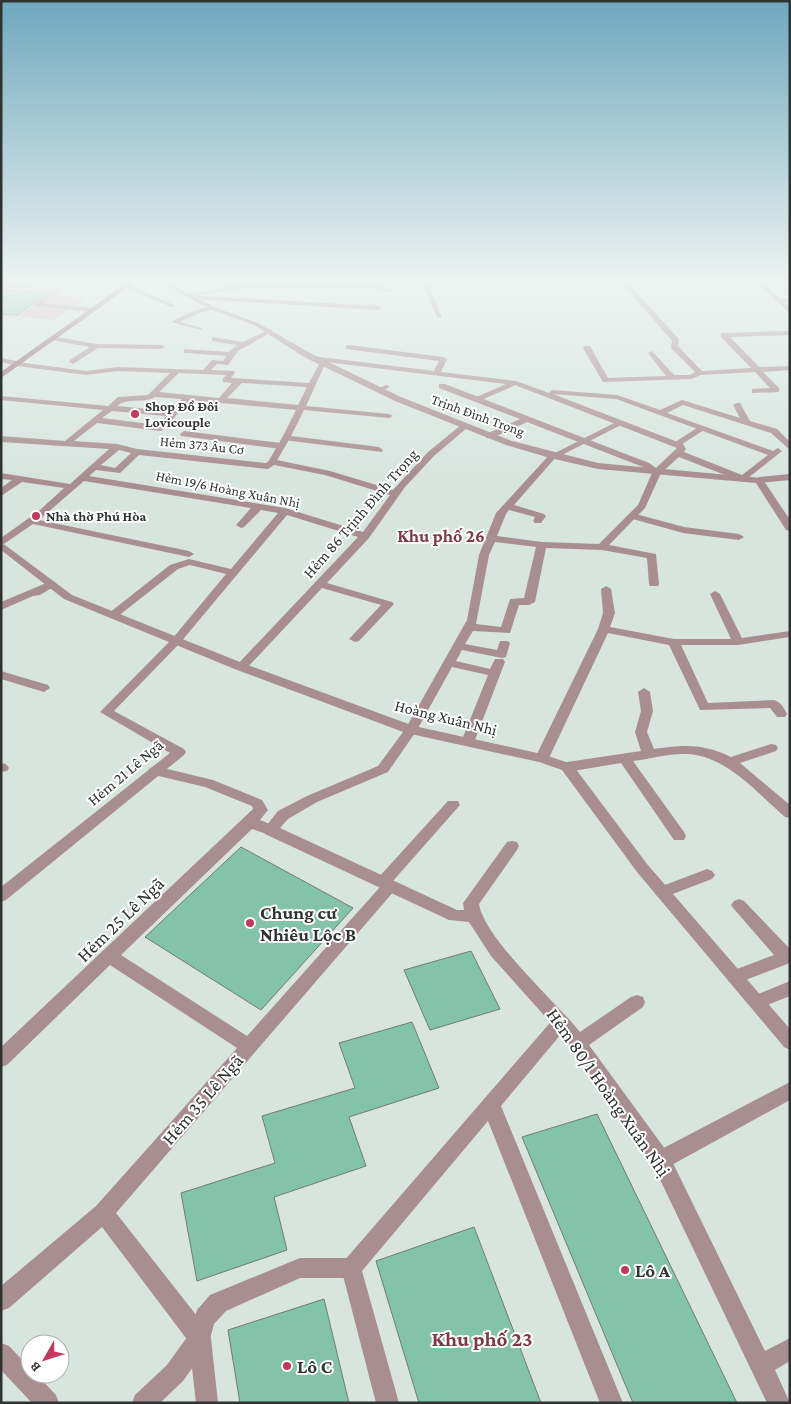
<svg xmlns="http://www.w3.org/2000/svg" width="791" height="1404" viewBox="0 0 791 1404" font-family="'Crimson Pro',serif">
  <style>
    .green { fill: #deb3ba }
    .building { fill: #83c3a9; stroke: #6f7b76 }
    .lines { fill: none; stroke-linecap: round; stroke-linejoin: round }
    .service { fill: #a98e91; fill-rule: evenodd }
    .minor { fill: #a98e91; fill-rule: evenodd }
    .tertiary { fill: #a98e91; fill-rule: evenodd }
    .secondary { fill: #8d656b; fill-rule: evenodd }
    .poi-dot { fill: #c6375f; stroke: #fff; stroke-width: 2 }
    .labels { text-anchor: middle; stroke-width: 4; stroke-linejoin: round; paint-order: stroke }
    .far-poi-label { font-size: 14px; font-weight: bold; fill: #2f3432; stroke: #fff; text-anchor: start }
    .far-street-label { font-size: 14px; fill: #2f3432; stroke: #fff }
    .street-label { font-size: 16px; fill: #2f3432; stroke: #fff }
    .neighbourhood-label { font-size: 18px; font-weight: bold; fill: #7f3747; stroke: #fff }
    .near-poi-label { font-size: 19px; font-weight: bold; fill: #2f3432; stroke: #fff; text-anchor: start }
    .near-street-label { font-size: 19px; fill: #2f3432; stroke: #fff }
    .near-neighbourhood-label { font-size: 21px; font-weight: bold; fill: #7f3747; stroke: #fff }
  </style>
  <rect width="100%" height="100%" fill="#d8e5df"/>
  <!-- green -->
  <path class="green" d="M1 283 65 289 57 295 86 298 54 320 1 315Z"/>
  <!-- building -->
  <path class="building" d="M1 290 47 293 17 315 1 314Z
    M241 847 353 908 261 1010 145 937Z
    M471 951 500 1009 430 1030 404 970Z
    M412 1022 439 1088 349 1117 366 1166 274 1197 287 1250 197 1281 181 1193 275 1163 262 1116 355 1088 339 1043Z
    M597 1114 737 1403H633L522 1137Z
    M474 1227 541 1403H419L376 1261Z
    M324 1299 349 1403H240L228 1330Z"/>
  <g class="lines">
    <!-- service -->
    <path class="service" d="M188 279 180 284 155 280V279Z
      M623 282H627L679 339 678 346 702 371 751 368 721 337V333L790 331V335L730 337 759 367 790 366V370L763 372 779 388V392L752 393V389L770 388 755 372 701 375 691 379 603 382 583 348 584 346H590L608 378 666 376 648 353 652 351 674 375H690L695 372 671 348 672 341 623 284Z
      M244 284H376L395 290 388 292 372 288H244L187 297 184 295Z
      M125 285H129L176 306 171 307 125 287Z
      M48 295 51 297 43 304 93 308 96 310 93 312 35 306V304Z
      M199 296 378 306 381 308 378 310 197 299V297Z
      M777 298H790V302L775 301V299Z
      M212 306 215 308 214 309 199 313 180 322 202 328V330L171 322 195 310Z
      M270 329 272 330V332L238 351 228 365 217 364 211 370 234 371 235 373 231 378 309 383 321 361 309 360V356H312L434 371 439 361 346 349V345H349L443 357 447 359 441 372 516 381 549 393 552 390 617 395 660 410 682 400 740 418 733 405 737 403H740L750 421 777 429 790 442V450L771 433 683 405 667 413 773 451 778 448 782 451 743 482 679 457 661 473 645 508 609 545 656 554 659 584 658 586H650L649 584 647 558 602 550 546 548 535 602 529 605H519L510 633 473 631 465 644 497 650 500 641H508L510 643 506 657 502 658 462 650 456 661 490 669 495 659H503L505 662 473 745 468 746 461 742 488 675 452 667 417 730 388 772 317 802 288 819 280 828 457 910H464L463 903 466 899 507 842 512 841 517 842 519 846 517 850 479 904C484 938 556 1002 580 1032L631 997 637 995 643 997 645 1002 643 1007 589 1045 668 1153 765 1351 790 1338V1361L775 1370 790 1403H767L654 1167 567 1041 491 956 469 922 449 920 265 834 263 830 278 811 307 796 378 766 406 728 467 620 479 555 496 513 550 454 557 456 514 505 544 514 546 516 541 523H535L533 521 535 517 509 510 506 514 497 536 542 542 599 544 638 505 652 473 643 467 527 422 492 438H486V434L520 419 439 388V384H445L649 463 656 468 677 448 515 385 326 362 306 406 389 414 393 416 389 418 304 410 291 436 379 447 383 450 382 452 283 440 282 438 296 410 190 400 163 430 160 431 97 423 74 441 117 444 137 449 266 463 272 459 330 471 393 490 428 452 461 425 468 427 434 456 405 487 369 538 327 583 392 602 394 604 359 641 355 642 349 639 381 605 322 588 245 670 241 671 235 667 358 537 287 515 180 643 114 711 184 749 186 752 184 755 6 900 1 902V887L170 753 100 712 172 639 226 574 190 565 178 569 117 617H109L107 615 109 613 170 565 189 559 231 569 278 513 261 510 244 527 241 528 236 525 251 508 84 481 39 520 189 551 194 554 189 557 33 524 1 546V538L40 510 64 488 22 482 1 496V488L12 480 1 479V473L70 484 109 449 1 442V436L65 441 103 410 1 400V396L108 406 118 397 148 395 170 373 117 371 86 375 18 366 14 364 18 362 86 371 117 367 203 370 212 360 223 361 226 356 187 353H184V349L229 352 237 345 212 341V337L243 342ZM179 373 226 375 222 380 223 382 232 383 219 398 159 392ZM242 383 307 387 298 405 227 398ZM553 394 616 399 768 455 742 475 684 452 686 449 683 444ZM155 397 182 399 171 411 117 406C128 397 144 404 155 397ZM112 411 166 416 158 425 102 418ZM119 450 131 453 115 468 101 465ZM139 455 268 469 274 465 325 475 390 495 363 532 285 508 89 476 96 470 120 473ZM495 542 536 547 524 598 510 599 501 627 476 624 489 555Z
      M51 336 96 344 161 345 165 347 161 349 98 348 73 364 69 362 70 360 90 347 51 340Z
      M386 385 390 387 379 392 375 390Z
      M184 431 281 443 285 446 281 449 181 436 180 434Z
      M790 474V480L759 483 754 480 759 477Z
      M51 581 55 582 56 584 55 586 40 595 33 596 1 610V602Z
      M606 586 611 589 615 613 610 627 674 639H731L710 594 715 591 720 594 742 638 790 631V637L738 645H681L708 703 774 700C781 702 784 708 787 714L785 717H777L770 708 700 710 669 645 608 633 549 758 542 762 537 761 535 758 598 629 603 613 601 589Z
      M1 671 48 685 50 688 44 692 1 679Z
      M644 688 650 692 653 711 647 732 654 749C685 745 701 743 731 757L771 744 776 745 778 748 776 751 740 763 790 805V818L785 817C756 792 727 756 687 754 670 753 650 759 633 761L684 832 686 836 684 840H674L621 763 567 772 562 770 560 767 562 764 567 762 641 751 635 732 641 711 638 692Z
      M1 763 6 764 9 768 7 771 1 772Z
      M707 869 712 871 715 875 712 879 662 898 657 896 654 892 657 888Z
      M739 899 744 901 790 949V963L735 984 729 982 727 977 729 972 774 955 734 909 731 905 734 901Z
      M790 981V996L757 1009 751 1007 749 1002 751 997Z
      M300 1258H351L358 1261 361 1268 358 1275 351 1278H300L226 1311 214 1324 208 1346 183 1381 160 1403H132L135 1395 167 1365 190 1333 197 1310 210 1295Z
      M1 1343 9 1346 30 1368V1374H36L56 1395 59 1403H32L1 1370Z"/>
    <!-- minor -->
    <path class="minor" d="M421 279H427L442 318 437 317Z
      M619 279H626L628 283 623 284Z
      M688 279H695V280L692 282Z
      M752 279H759L790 307V313Z
      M1 358 21 362 22 364 18 366 1 362Z
      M513 381 520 383 479 401 472 399Z
      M618 421 625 423 556 458 549 456Z
      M700 426 707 428 679 446 672 444Z
      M286 435 290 438 276 462 269 464 268 462 283 436Z
      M632 513 684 527 739 534 744 537 739 540 683 533 629 518V514Z
      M1 542 72 595 245 664 414 726 542 754 572 764 647 864 790 1029V1050L784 1047 637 872 562 770 539 762 406 733 237 670 64 599 1 550Z
      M155 766 213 780 262 800 268 810 260 820 275 826 277 830 275 834 270 835 252 829 121 955 247 1036 380 887 375 882 378 878 448 801H458L460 805 393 881 398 886 395 890 116 1213 208 1330 211 1338 218 1403H196L189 1342 102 1227 9 1308 1 1311V1286L96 1206 237 1048 110 965 7 1065 1 1067V1047L253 809 252 806 205 787 150 774 148 771 150 768Z
      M561 1015 567 1017 570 1022 567 1027 501 1106 623 1403H600L488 1121 362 1271 399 1403H376L341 1268 344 1261 555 1017Z
      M790 1082V1100L668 1167 661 1169 654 1167 651 1160 654 1153Z"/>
    <!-- tertiary -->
    <path class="tertiary" d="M154 279H162L214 307 258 323 310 353 401 397 512 441 598 463 762 478 790 520V531L786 530 756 483 598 469 550 458 506 445 395 401 304 357 254 325 210 309Z"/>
    <!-- secondary -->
    <path class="secondary" d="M132 279H140L1 378V372Z"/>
  </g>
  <!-- sky -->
  <linearGradient id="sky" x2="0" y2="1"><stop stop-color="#6ea8bd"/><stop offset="0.59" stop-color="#edf3f1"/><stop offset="1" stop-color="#edf3f1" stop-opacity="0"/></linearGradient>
  <rect width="791" height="476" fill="url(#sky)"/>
  <!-- markers -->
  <g class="poi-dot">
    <circle cx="135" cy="414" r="5"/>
    <circle cx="36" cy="516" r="5"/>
    <circle cx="250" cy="923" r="5"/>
    <circle cx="625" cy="1270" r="5"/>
    <circle cx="287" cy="1366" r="5"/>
  </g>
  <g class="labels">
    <!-- far-poi labels -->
    <g class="far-poi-label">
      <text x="145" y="411">Shop Đồ Đôi<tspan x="145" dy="16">Lovicouple</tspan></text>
      <text x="46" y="521">Nhà thờ Phú Hòa</text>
    </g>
    <!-- far-street labels -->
    <g class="far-street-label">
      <text transform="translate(478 415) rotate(20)" y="5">Trịnh Đình Trọng</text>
      <text transform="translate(202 445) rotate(6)" y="5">Hẻm 373 Âu Cơ</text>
      <text transform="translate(228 489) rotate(11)" y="5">Hẻm 19/6 Hoàng Xuân Nhị</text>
    </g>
    <!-- street labels -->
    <g class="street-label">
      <text transform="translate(360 513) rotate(-49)" y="6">Hẻm 86 Trịnh Đình Trọng</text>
      <text transform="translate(446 717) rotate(14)" y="6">Hoàng Xuân Nhị</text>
      <text transform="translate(125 772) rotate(-40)" y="6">Hẻm 21 Lê Ngã</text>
    </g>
    <!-- neighbourhood labels -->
    <g class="neighbourhood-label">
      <text x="441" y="542">Khu phố 26</text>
    </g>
    <!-- near-poi labels -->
    <g class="near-poi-label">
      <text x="260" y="919">Chung cư<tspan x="260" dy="22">Nhiêu Lộc B</tspan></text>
      <text x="635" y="1277">Lô A</text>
      <text x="297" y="1373">Lô C</text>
    </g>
    <!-- near-street labels -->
    <g class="near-street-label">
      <text transform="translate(120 919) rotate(-44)" y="7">Hẻm 25 Lê Ngã</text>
      <text transform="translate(609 1092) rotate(55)" y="7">Hẻm 80/1 Hoàng Xuân Nhị</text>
      <text transform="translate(202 1099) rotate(-49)" y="7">Hẻm 35 Lê Ngã</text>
    </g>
    <!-- near-neighbourhood labels -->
    <g class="near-neighbourhood-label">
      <text x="482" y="1346">Khu phố 23</text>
    </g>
  </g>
  <!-- border -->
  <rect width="791" height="1404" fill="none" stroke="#2f3432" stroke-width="5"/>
  <!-- north arrow -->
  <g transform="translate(45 1359) rotate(231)"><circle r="24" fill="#ffffff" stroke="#acaead"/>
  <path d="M0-4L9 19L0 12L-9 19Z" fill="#c6375f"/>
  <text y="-8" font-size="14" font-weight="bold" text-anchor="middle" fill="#2f3432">B</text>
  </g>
</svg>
